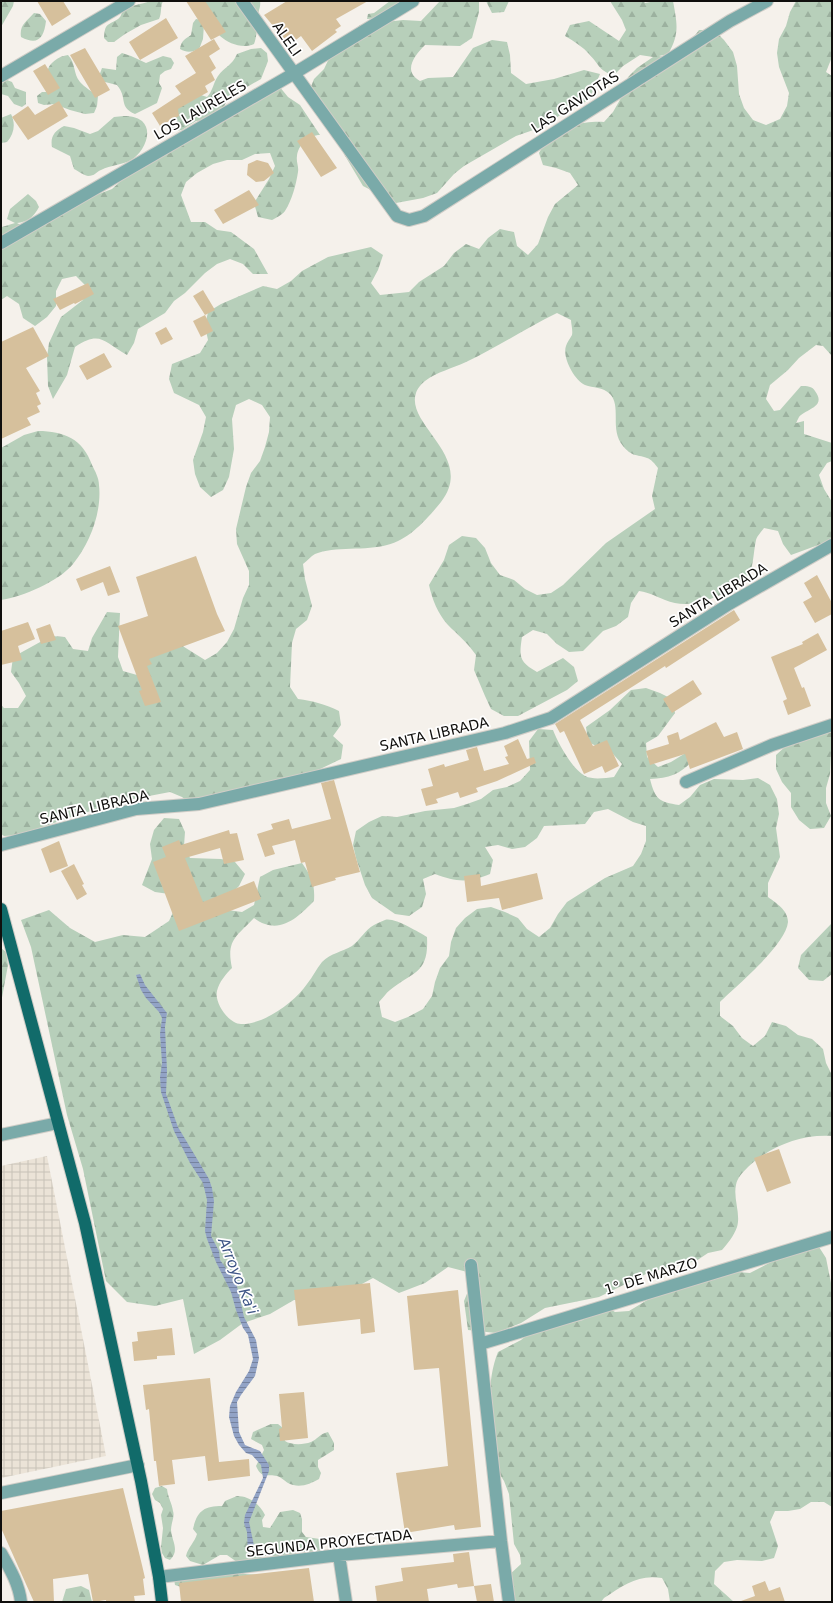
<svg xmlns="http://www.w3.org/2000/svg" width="833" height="1603" viewBox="0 0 833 1603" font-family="'DejaVu Sans',sans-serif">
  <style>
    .industrial { fill: url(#industrial-grid) }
    .forest { fill: url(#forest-firs) }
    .water { fill: url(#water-rules) }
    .building { fill: #d6c09c }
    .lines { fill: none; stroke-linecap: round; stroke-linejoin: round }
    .minor-casing { stroke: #d0cdc7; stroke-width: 14 }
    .major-casing { stroke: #d0cdc7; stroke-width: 14 }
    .minor { stroke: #7aaaa9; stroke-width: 12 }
    .major { stroke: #116b6a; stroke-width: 12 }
    .labels { text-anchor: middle; stroke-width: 3.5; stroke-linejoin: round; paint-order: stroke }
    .street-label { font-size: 14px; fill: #100f0d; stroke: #fff }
    .water-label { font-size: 15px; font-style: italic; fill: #3e5686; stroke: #fff }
  </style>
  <defs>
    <pattern id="industrial-grid" width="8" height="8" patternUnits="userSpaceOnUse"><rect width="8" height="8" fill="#ebe3d7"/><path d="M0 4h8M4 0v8" fill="none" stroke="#c8c2b7"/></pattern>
    <pattern id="forest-firs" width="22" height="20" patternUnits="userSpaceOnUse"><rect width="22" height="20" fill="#b7cfba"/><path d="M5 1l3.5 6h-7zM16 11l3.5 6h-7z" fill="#9cb19f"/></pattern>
    <pattern id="water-rules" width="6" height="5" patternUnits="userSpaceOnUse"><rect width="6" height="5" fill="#92a3c6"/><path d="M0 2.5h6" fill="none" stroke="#76839f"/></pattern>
  </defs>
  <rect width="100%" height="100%" fill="#f5f1eb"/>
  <!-- industrial -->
  <path class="industrial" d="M47 1156 106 1456 1 1478V1166Z"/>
  <!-- forest -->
  <path class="forest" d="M1 1H14L13 6 1 27Z
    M150 1H163C160 7 162 13 159 19L141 25 125 34 114 42H108L104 38C105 23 107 26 118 19 121 17 121 14 123 11 130 4 142 5 150 1Z
    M199 1H260C261 6 259 9 258 14 256 24 258 34 254 44 243 49 229 44 220 36 212 29 204 10 199 1Z
    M390 1H406L378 18 367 19 368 14 374 13Z
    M440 1H479V12L472 38 460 46 425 45C415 55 402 71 420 81L428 78 453 77 473 48 492 40 507 42 510 55 511 73 526 84 554 79 584 70 600 74 589 100 565 112 542 127 516 136 464 166 454 174 437 193 423 198 396 203 363 186 344 154 339 136 310 89 314 79 324 69 333 50 360 25 403 20 421 21Z
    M486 1H509L504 12 492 13Z
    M610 1H644L645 3 656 1H673C677 23 680 34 668 54L659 56 676 60 699 30H714L724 40 733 52 737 66 739 94 744 108 753 120 766 125 780 119 787 106 789 93 779 67 777 53 779 39 786 26 790 12 796 1H832V57L826 72 832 76V356L823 346 816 345 799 358 788 370 770 385 766 399 774 411 780 410 801 386C807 386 812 386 815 391 827 407 806 409 799 417 798 419 797 421 796 423L804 421V434L832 443V461L827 463 819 475 824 489 832 502V540L791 555 783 544 778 531 764 528C762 531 757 536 756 540 753 554 754 567 747 579 744 585 733 590 727 592 708 601 686 609 665 600 655 596 651 593 639 591L631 603 628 617 616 626 603 631 583 651 569 652 557 644 547 634 533 630 522 637C519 657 519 662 537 672L563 658 574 667 578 681 567 690 518 716H504L491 709 485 696 474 670 476 655C467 642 458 635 448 625 438 614 432 599 429 585L444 560 449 545 462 536 476 538 485 548 491 563 500 575 514 580 525 589 537 595 551 593 563 585 606 543 655 509 652 496 658 468C655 464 651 459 647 458 636 454 632 457 623 446 609 429 622 407 610 394 603 387 593 388 585 385 574 380 562 357 566 346 567 342 570 339 572 335 573 330 571 324 571 320L557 313C526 328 498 347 466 362 453 368 437 372 425 381 422 383 417 389 416 393 405 425 476 457 441 502 427 519 409 540 387 545 367 551 334 546 315 554 311 556 307 561 303 564L305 579 312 606 307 620 296 629 292 643 290 687 298 699C313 701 325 704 339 711L341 725 333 736 343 745 341 759 316 771 193 806 182 797 170 792 128 800 74 816 19 835 4 836 1 834V705L4 708H18L26 696 19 683 11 672 13 657 51 636 65 637 73 649 88 651 92 638 107 612 120 613 118 657 123 671 137 675 148 649 181 645 205 660 217 653 227 642 234 629 243 598 249 585V571L237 544 236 529 246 487 251 473 260 461 265 447 269 432 270 417 262 405 249 399 236 405 232 419 234 449 229 477 223 490 211 497 200 487 195 474 193 460 203 432 206 417 199 405 174 393 169 379 172 364 200 353 208 340 205 326 208 312 221 304 263 286 277 289 291 281 302 271 328 257 371 247 383 255 378 270 371 283 380 295 409 292 419 282 444 266 454 253 466 244 479 249 488 238 500 229 514 232 517 246 528 255 538 244 548 217 555 204 578 185 570 173 556 168 543 165 539 153C542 148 544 143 548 139 561 125 586 121 604 122L613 112 621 98 628 77 637 68 653 57 640 55 623 66 613 76C597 68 601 67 590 55 583 47 574 41 565 36L570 25 589 21 619 41 626 30 622 20Z
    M34 13 40 14 46 21C44 38 38 46 21 37 19 25 27 21 34 13Z
    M196 19 202 20 204 24 203 39 199 49C192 52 187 53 180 49 181 41 185 39 191 35L193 23Z
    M261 48 267 53 268 61 261 79 233 95 227 100 223 109 204 120 196 121 182 130 174 131 169 129C173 102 176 106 198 94L207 97C213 91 213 83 218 76 224 67 232 66 237 54L251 49Z
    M122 53 131 56 146 63 163 56 171 58 174 63 171 69 165 71 160 75 159 83 162 88 157 103 135 114C118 107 128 98 117 85L105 82 98 79 102 68 116 70 117 57Z
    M68 55C76 63 73 74 80 82 84 87 93 92 98 96L97 106 94 113 85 114 70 110 54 104 44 105 38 103 37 96 42 92H51C49 86 46 78 47 73 48 63 59 56 68 55Z
    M7 80 12 82 15 88 26 92V104L22 107 14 104 8 96 1 94V84Z
    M279 86 288 97 300 105 320 135C309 135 298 145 297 156 296 162 299 167 298 172 296 185 292 200 285 211 282 215 276 218 272 220L258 217 254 203 269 179 275 166 270 153 255 154 242 160H227L213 164 197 173 186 182 181 195 191 222H205L217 230 231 232 254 249 268 274H253L243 264 230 259 217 264 205 273 185 293 174 301 165 313 138 329 134 343 127 355C103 342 101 330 75 347L67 375 53 399 48 386 47 357 49 343 61 317 83 300 86 286 76 276 62 279 56 291V306L47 317 35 326 23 318 19 304 7 296 1 300 2 227 15 223 7 219 10 209 28 194 36 201 39 207C34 217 27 222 17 223L28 229 86 191 99 194 112 189 134 169Z
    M11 114C16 124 14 134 7 142L1 143V118Z
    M124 116C130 116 137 117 142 121 154 132 143 153 131 160 122 165 111 165 101 170 96 172 95 176 88 176 83 175 78 171 74 169L70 156 52 147C50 136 55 131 64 126L74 128 90 134 98 131 114 117Z
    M38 431C64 431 83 439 92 465 95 471 99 478 99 485 102 512 90 543 73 564 59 581 23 597 1 600V448L24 435Z
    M646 688 660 693 672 699 675 713 658 736 646 743 647 757 658 767 671 762 684 754 698 753C685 772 673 778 650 779 655 799 659 802 679 805L690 797 700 785 714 779 743 780 758 778 770 785 777 799 779 814 776 828 780 857 768 883V897C776 903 788 910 788 922 786 945 736 986 720 1002V1016L733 1026 742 1038 753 1046 765 1036 772 1022 786 1026 798 1035 812 1039 823 1049 826 1063 832 1075V1136C801 1134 771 1146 748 1167 743 1172 737 1178 736 1185 733 1198 741 1214 737 1227 734 1236 727 1244 722 1250L708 1253 696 1261 650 1272 599 1297 545 1308 521 1323 496 1333 468 1330 464 1301 475 1274 448 1267 425 1283 399 1293 373 1278 349 1291 323 1300H294L270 1314 243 1323 220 1340 194 1354 183 1299 155 1306 127 1302 106 1281 83 1169 67 1115 31 947 21 920 49 910 70 928 95 942 123 935 145 937 169 921 175 908 169 894 155 892 142 885 152 859 150 844 154 830 164 818 179 819 185 832 184 846 190 858 221 859 235 862 245 874 239 886 229 896 227 910 242 912 254 905 260 877 273 870 302 863C312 877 315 884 314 901 301 914 285 931 265 924 261 923 257 920 254 918 236 937 226 940 232 968 226 974 219 982 217 991 214 1003 229 1024 241 1024 263 1025 295 1002 307 984 313 977 316 969 322 962 331 953 342 952 352 946 360 940 365 930 374 925 377 923 381 922 385 920 394 917 418 932 427 937 429 974 413 971 390 990 386 993 383 998 379 1002L382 1017 395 1022 408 1017 423 1009 432 996 435 982 440 968 449 956 451 942 456 928 465 918 477 909 491 907 505 912 518 918 527 929 539 937 550 928 558 914 567 902 605 878 633 866 641 854 646 841V826L633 822 608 809 594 812 585 824 544 826 537 838 525 847 512 849 498 845 485 847 493 860 490 874C469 883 456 882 435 874L423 879 426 894 422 907 409 916 395 914 372 898 365 885 356 858 353 845 356 831 369 822 382 816 397 817 425 811 454 808 467 804 481 799 493 790 507 787 520 781 530 770 529 741 538 729 553 730C558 743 572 769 585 776 593 780 605 778 614 777L622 764 613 754 588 742 586 727 610 710 631 690Z
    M832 730 830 774 826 788V803L831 816 824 828 810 829 799 820 791 807V793L782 782 776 769V755L787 745Z
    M832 923V974L823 981 809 980 798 968 801 955Z
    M1 948 6 952 8 965 1 1003Z
    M807 1243 819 1247 826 1258 832 1288V1507L824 1502H811L800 1509 788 1511H775L770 1522 778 1546 774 1558 762 1561 737 1560 724 1562 715 1571 714 1584 734 1602H670L668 1589 662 1578C638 1574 624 1585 604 1598L601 1602H508L507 1577 521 1564 520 1555 514 1544 509 1494 504 1481 497 1470C493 1432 483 1389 498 1352L521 1340 531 1332 583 1320 592 1309 604 1305 615 1312 629 1311 654 1296 702 1275 713 1266 726 1267 737 1272 750 1273Z
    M271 1424H278L283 1428 285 1441C291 1445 303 1445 311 1442 318 1439 319 1434 328 1432L334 1443V1450L318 1460V1467L321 1473 319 1479C310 1484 299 1489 288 1483 285 1481 281 1477 277 1476 267 1473 262 1480 256 1466L264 1450 262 1445 251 1439 253 1432Z
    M162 1486 167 1489C168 1498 172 1503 173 1511 175 1517 171 1523 171 1530 172 1542 180 1550 170 1560L165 1558 162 1553 161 1547 163 1528 161 1515 163 1509 160 1503 155 1500 152 1494 155 1488Z
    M237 1496C249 1496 260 1504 265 1515L262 1520 263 1527 270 1528 280 1512 293 1510 300 1513 302 1519V1532L306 1537 320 1539 324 1545 321 1551 309 1555 304 1552 297 1553 287 1560 267 1555 250 1563 237 1562 227 1555H220L203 1565 190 1561 186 1556C188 1547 195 1542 197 1534L193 1529C197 1511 204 1506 222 1506L225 1501Z
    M239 1572 245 1574 259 1575 181 1587 175 1585 174 1579Z
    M81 1586 89 1590 92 1602H62L66 1589Z"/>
  <!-- water -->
  <path class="water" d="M140 974 145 985 167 1013 165 1027 167 1071 166 1094 178 1127 209 1179 212 1188 214 1201 211 1236 219 1251 220 1260 236 1282 244 1317 256 1340 259 1358 255 1376 241 1395 237 1402 239 1432 245 1445 260 1451 269 1465V1471L249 1522 256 1555 248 1556 247 1532 244 1523 245 1515 263 1478 261 1465 252 1455 246 1453 239 1445 234 1436 229 1417 230 1406 236 1392 249 1371 253 1359 248 1335 243 1328 236 1310 231 1292 216 1262 207 1239 205 1231 207 1200 203 1183 190 1163 174 1131 161 1092 160 1077 162 1063 160 1034 162 1018 159 1012 146 998 141 990 136 975Z"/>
  <!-- building -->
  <path class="building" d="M37 1H63L71 14 52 26Z
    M186 1H205L226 32 211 40Z
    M287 1H368L336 19 341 26 335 30 337 32 312 51 301 36 289 45 264 15Z
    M166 18 178 38 140 60 129 42Z
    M214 39 220 49 209 56 216 68 211 72 215 80 205 86 208 92 178 109 179 116 160 126 152 113 181 94 175 86 196 73 185 56Z
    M85 48 110 90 95 98 70 55Z
    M45 64 60 88 48 95 33 71Z
    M59 101 68 116 28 140 12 117 28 106 35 115Z
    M312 132 337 168 321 177 297 141Z
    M257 160 268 163 274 173 264 181 256 182 247 175 248 164Z
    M249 190 259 205 223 224 214 210Z
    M88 283 94 294 75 304 74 303 60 310 53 299Z
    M203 290 215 310 205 315 193 296Z
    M205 315 213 331 201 337 193 321Z
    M33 327 49 356 26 368 40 391 36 393 41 404 37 406 40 412 27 418 31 425 1 439V342Z
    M166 327 173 339 161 345 155 333Z
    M104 353 112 367 87 380 79 366Z
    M196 556 217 614 225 631 149 659 152 664 147 666 161 702 145 706 139 691 142 690 118 626 148 616 136 577Z
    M110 566 120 592 108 596 103 582 81 591 76 579Z
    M817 575 832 603V614L815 623 803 602 812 597 804 583Z
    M734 610 740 620 666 668 665 666 580 720 593 746 607 740 619 766 605 773 602 766 584 774 564 731 560 733 555 724Z
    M28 622 35 639 18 646 22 660 1 665V631Z
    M50 624 56 640 41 644 36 629Z
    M818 633 827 650 794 668 802 688 804 687 811 706 788 715 783 701 787 699 771 657 803 644 802 642Z
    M693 680 702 694 672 713 663 699Z
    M716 722 724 737 737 732 743 749 690 769 685 754 650 765 646 751 669 744 667 736 678 732 680 740Z
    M518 739 527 759 534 757 536 763 497 781 476 788 478 792 460 798 458 792 436 799 438 803 426 806 421 789 433 786 428 769 444 764 445 767 469 760 466 750 477 747 484 771 509 764 505 757 508 756 504 746Z
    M334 780 360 872 335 878 336 880 312 887 305 862 301 863 295 840 272 846 275 854 265 857 257 834 273 829 271 824 289 819 292 829 331 819 321 783Z
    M229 830 230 834 237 833 244 860 224 864 220 848 185 858 203 902 254 881 261 899 179 931 153 862 166 857 162 847 179 840 181 845Z
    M59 841 68 866 50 873 41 849Z
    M74 864 84 884 82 885 87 894 77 900 61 871Z
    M537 873 543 899 502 910 499 898 467 902 464 876 480 874 481 886Z
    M779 1149 791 1183 767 1192 754 1158Z
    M370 1283 375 1332 361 1334 360 1319 298 1326 294 1290Z
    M458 1290 481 1527 455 1530 454 1525 405 1533 396 1473 448 1466 439 1368 414 1370 407 1296Z
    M172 1328 175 1355 157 1356V1359L134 1361 132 1342 138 1341 137 1332Z
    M210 1378 219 1462 249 1459 250 1476 208 1481 205 1456 172 1460 175 1484 159 1486 156 1461H154L149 1409 146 1410 143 1385Z
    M304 1392 308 1438 280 1441 279 1429 282 1428 279 1394Z
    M123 1488 142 1565 145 1578 143 1579 145 1595 134 1596 135 1602H106V1600L93 1602 88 1574 53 1579 54 1602H34L1 1528V1511Z
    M469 1552 474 1586 458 1588 457 1584 427 1589 429 1602H377L375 1586 403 1581 401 1568 454 1562 453 1554Z
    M309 1568 314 1602H181L179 1583Z
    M765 1581 769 1591 780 1587 785 1602H742L741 1601 755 1596 752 1586Z
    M491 1584 494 1602H477L474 1586Z"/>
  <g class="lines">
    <!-- minor casing -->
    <g class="minor-casing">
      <path id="minor" d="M242 1 397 216 409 220 424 216 730 21 767 1
        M1 76 129 1
        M1 243 293 74 413 1
        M686 782 772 745 832 725
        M1 845 136 809 199 804 410 755 505 733 551 718 729 604 832 545
        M1 1135 58 1123
        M471 1265 501 1541 509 1602
        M480 1344 832 1237
        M1 1493 138 1465
        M1 1553C10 1569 19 1584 21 1602
        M339 1555 346 1602
        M159 1577 339 1555 501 1541"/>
    </g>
    <!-- major casing -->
    <g class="major-casing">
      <path id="major" d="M1 909 85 1223 141 1481 159 1577 162 1602"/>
    </g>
    <!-- minor -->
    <use href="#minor" class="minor"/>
    <!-- major -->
    <use href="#major" class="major"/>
  </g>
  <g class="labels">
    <!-- street labels -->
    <g class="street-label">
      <text transform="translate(287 39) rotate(55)" y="5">ALELI</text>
      <text transform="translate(575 102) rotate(-33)" y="5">LAS GAVIOTAS</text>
      <text transform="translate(200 110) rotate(-30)" y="5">LOS LAURELES</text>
      <text transform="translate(718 595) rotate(-31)" y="5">SANTA LIBRADA</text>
      <text transform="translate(434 734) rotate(-13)" y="5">SANTA LIBRADA</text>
      <text transform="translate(94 807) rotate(-13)" y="5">SANTA LIBRADA</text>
      <text transform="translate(651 1276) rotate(-17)" y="5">1° DE MARZO</text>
      <text transform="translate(329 1543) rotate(-6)" y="5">SEGUNDA PROYECTADA</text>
    </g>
    <!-- water labels -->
    <g class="water-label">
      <text transform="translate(238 1276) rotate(68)" y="5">Arroyo Ka'i</text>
    </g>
  </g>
  <!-- border -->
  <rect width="833" height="1603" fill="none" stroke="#100f0d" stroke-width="4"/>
</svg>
